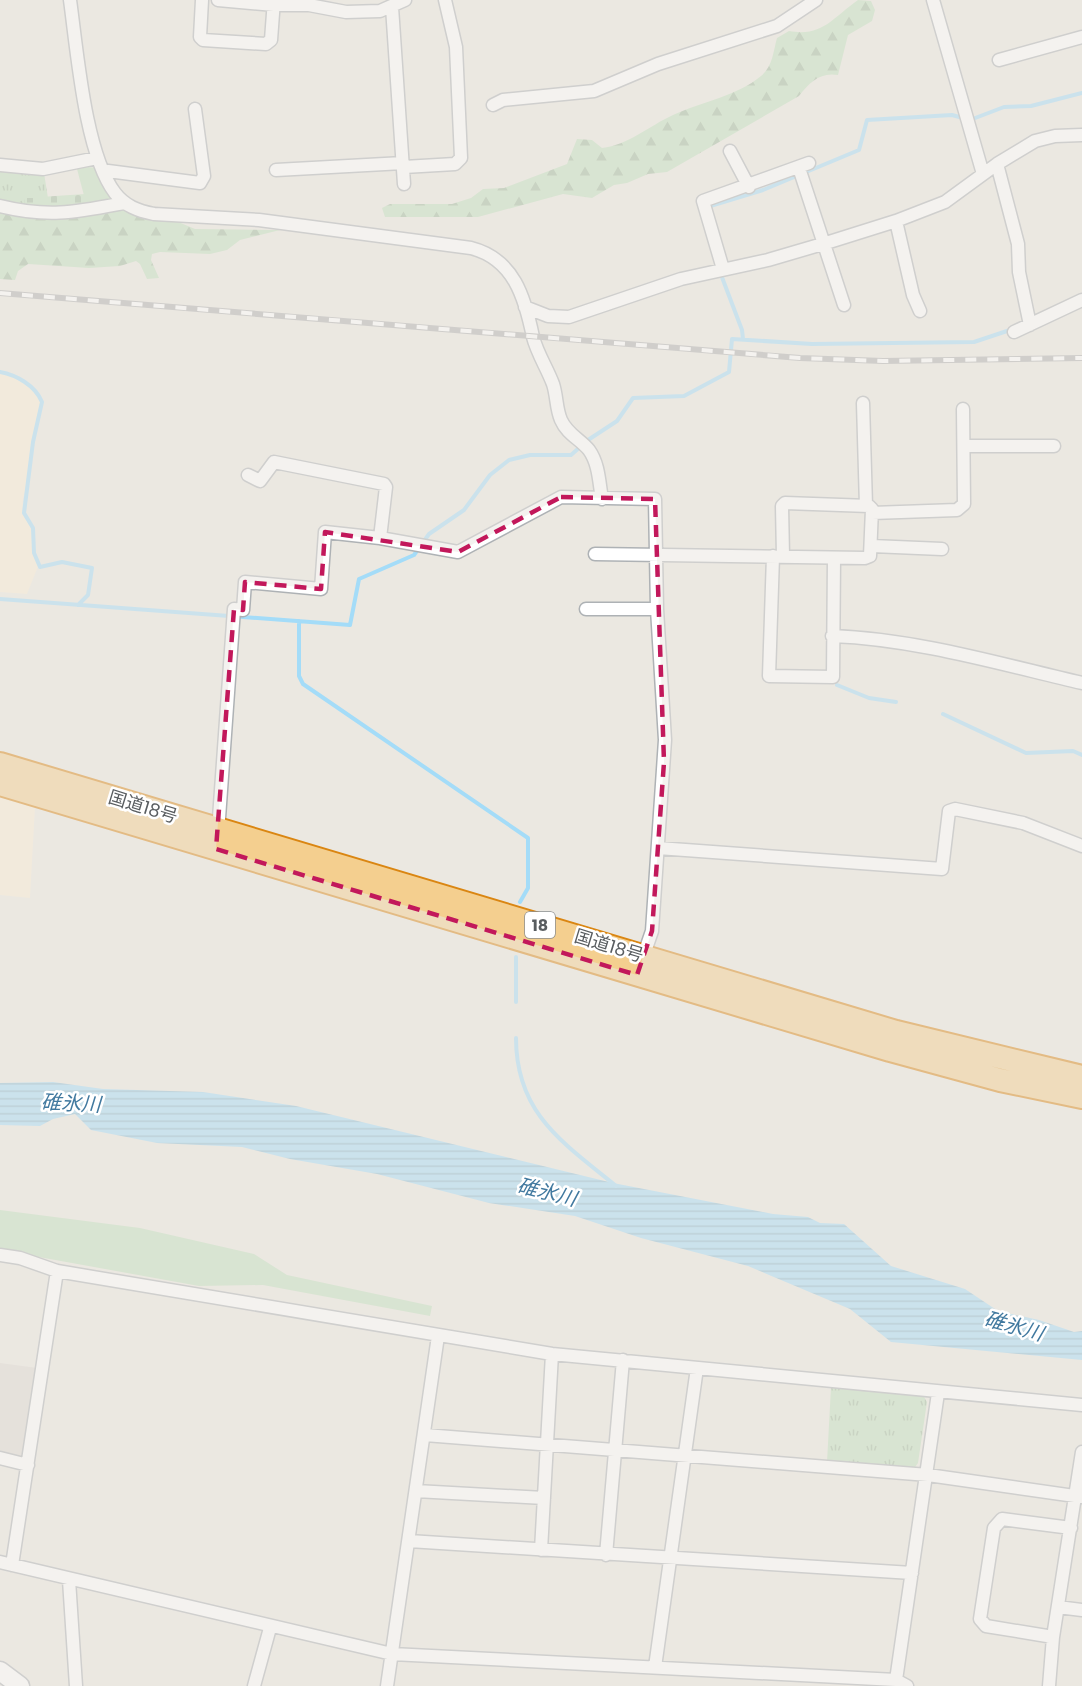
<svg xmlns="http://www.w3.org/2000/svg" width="1082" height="1686" viewBox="0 0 1082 1686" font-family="Poppins,'Noto Sans JP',sans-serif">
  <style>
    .commercial { fill: #faeed6 }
    .education { fill: #ded9d2 }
    .grass { fill: #c2e1be }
    .forest { fill: url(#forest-firs) }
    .cemetery { fill: url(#cemetery-stones) }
    .park { fill: url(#park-tufts) }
    .water { fill: url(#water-rules) }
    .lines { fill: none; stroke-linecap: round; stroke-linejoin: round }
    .stream { stroke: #a4dcf8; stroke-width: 4 }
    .street-casing { stroke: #aeb2b5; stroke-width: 15 }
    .secondary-casing { stroke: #adb1b5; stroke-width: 21 }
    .highway-casing { stroke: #da8612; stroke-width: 26 }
    .street { stroke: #fff; stroke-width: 12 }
    .secondary { stroke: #fff; stroke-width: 18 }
    .highway { stroke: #f4cf8f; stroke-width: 22 }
    .rail-casing { stroke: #afb0b0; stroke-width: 6 }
    .rail { stroke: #fff; stroke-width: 4; stroke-dasharray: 11; stroke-linecap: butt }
    .marked { fill: none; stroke: #c2185b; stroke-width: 4.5; stroke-dasharray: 12 8; stroke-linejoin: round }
    .labels { text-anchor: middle; stroke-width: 5; stroke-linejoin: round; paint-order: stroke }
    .shield { fill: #fff; stroke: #8b8e90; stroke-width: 1.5 }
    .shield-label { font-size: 16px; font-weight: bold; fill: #595d60 }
    .street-label { font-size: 18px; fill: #595d60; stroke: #fff }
    .water-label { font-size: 20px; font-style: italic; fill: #41799f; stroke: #fff }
  </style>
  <defs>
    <pattern id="forest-firs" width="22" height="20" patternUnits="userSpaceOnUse" patternTransform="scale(1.5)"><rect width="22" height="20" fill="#c2e1be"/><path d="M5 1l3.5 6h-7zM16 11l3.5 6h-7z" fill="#a1ba9e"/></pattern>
    <pattern id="cemetery-stones" width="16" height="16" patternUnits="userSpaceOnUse" patternTransform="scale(1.5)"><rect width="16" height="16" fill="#c2e1be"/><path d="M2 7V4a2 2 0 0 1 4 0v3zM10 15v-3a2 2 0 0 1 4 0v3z" fill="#a1ba9e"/></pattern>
    <pattern id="park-tufts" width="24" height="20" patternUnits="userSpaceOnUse" patternTransform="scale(1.5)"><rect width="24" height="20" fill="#c2e1be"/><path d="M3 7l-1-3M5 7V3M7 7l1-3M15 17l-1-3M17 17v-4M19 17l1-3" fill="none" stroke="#a1ba9e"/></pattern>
    <pattern id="water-rules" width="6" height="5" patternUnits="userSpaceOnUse" patternTransform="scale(1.5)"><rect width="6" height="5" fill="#a4dcf8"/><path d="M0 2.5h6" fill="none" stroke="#89b6cc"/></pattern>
  </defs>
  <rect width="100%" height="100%" fill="#ebe8e1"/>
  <!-- commercial -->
  <path class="commercial" d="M0 373 17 377 39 396 42 402 32 442 27 484 23 498 22 514 32 528 33 554 39 564 27 594 0 592Z
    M0 797 35 807 30 898 0 895Z"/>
  <!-- education -->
  <path class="education" d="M0 1363 37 1368 25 1455 19 1456 0 1452Z"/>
  <!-- grass -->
  <path class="grass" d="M89 167 96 168 111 196V201L87 207 77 169Z
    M0 1210 140 1228 254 1254 287 1275 432 1306 430 1316 263 1285 199 1286 0 1250Z"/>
  <!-- forest -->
  <path class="forest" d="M858 0 871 1 875 10 872 21 848 35 838 75C820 72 810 82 799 96L667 172 648 174 627 183 614 185 592 198 563 194 478 217H385L382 208 390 204H452L471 198 483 189 504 188 567 164 577 139 592 140 602 148C628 145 649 126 673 115 701 102 737 96 761 76 773 66 773 52 777 38L789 31C823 37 832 18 858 0Z
    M120 206 137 216 176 221 195 229 280 230 240 240 227 250 210 254 160 252 152 254 151 260 159 278 147 279 140 264 136 261 120 266 89 268 28 264 18 271 15 280 0 279V211Z"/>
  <!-- cemetery -->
  <path class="cemetery" d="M85 194 87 207 25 209V198Z"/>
  <!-- park -->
  <path class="park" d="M0 169 44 173 48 198H25V209L0 204Z
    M831 1387 923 1395 927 1402 918 1463 913 1470 827 1462Z"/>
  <!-- water -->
  <path class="water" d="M53 1082 103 1089 203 1092 296 1106 613 1183 773 1214 808 1217 820 1223 844 1224 891 1266 965 1289 998 1311 1039 1320 1074 1332 1082 1331V1360L891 1342 850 1309 748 1266 641 1238 575 1216 489 1203 377 1174 290 1159 242 1147 157 1143 91 1130 75 1114 53 1119 40 1126 0 1125V1083Z"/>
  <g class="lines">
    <!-- stream -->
    <path class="stream" d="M970 120 1004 107 1031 106 1082 93
      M707 207 763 190 859 150 867 120 952 115 963 118
      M720 272 742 330 743 339
      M0 372C16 375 35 385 42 402L33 442 24 513 33 528 34 553 40 567 62 562 92 568 88 595 78 605
      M0 599 350 625 359 579 414 555 429 534 464 510 490 475 509 460 530 455H571L588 440 617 421 633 398 684 396 729 372 732 339 812 344 974 342 1013 329
      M299 621V676L303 684 528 838V888L520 902
      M837 685 869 698 896 702
      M943 714 1026 753 1073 751 1082 755
      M516 957V1002
      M516 1038C516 1113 562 1142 616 1186"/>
    <!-- street casing -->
    <g class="street-casing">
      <path id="street" d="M70 0C77 50 85 154 115 193 125 206 138 211 154 214L259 220 471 248C514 259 525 298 533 337 537 353 547 368 553 384 557 396 556 409 561 420 567 434 580 439 589 450 599 464 599 482 602 499
        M202 0 200 37 203 40 266 44 271 40 274 0
        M218 0 274 5H309L346 12 380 11 405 0
        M933 0 983 174
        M392 7 404 184
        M999 60 1082 37
        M493 105 503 100 594 91 658 64 777 26 816 0
        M730 151 749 187
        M997 164 1018 244 1019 272 1030 325
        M0 165 43 169 97 158
        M404 167 455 164 461 158 456 47 445 0
        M799 168 844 305
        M276 170 403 163
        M104 174 108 171 200 183 204 176 195 109
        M0 206C49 218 76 212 124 203
        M896 221 913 295 920 311
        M723 269 703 201 809 163
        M525 307 548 316 569 317 681 279 768 260 826 243 896 221 945 202 997 164 1035 141 1055 136 1082 135
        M1014 332 1082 300
        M863 403 866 506
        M964 446H1054
        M248 475 260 481 274 462 384 484 386 487 380 538
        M872 513 957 510 964 504 963 409
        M872 546 942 549
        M595 554 865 558 870 556 872 509 869 506 785 503 782 506 783 556
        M773 556 769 676 833 677 834 558
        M586 609H657
        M832 636C916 639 1000 664 1082 683
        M218 832 234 609 243 610 245 582 321 589 325 532 380 538 458 552 561 497 655 499 657 609 665 740 652 931 642 960
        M658 848 942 869 949 811 955 809 1023 823 1082 846
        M0 1255 20 1258 57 1271 552 1354 1082 1405
        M425 1435 928 1475 1082 1497
        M0 1458 28 1465
        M416 1491 544 1498
        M409 1541 912 1573
        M541 1550 552 1354
        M606 1555 623 1360
        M0 1562 392 1654 896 1680 907 1686
        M12 1565 57 1271
        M69 1580 76 1686
        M1058 1607 1082 1610
        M1053 1637 986 1626 980 1619 994 1528 1002 1519 1071 1528
        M655 1667 697 1368
        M896 1680 938 1393
        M254 1686 270 1628
        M387 1686 438 1336
        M1049 1686 1053 1637 1082 1452"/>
    </g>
    <!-- secondary casing -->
    <g class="secondary-casing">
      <path id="secondary" d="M0 1671 20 1686"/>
    </g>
    <!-- highway casing -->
    <g class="highway-casing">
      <path id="highway" d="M0 764 896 1032 1082 1077
        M0 784 890 1050 1000 1080 1082 1097"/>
    </g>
    <!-- street -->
    <use href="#street" class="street"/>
    <!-- secondary -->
    <use href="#secondary" class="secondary"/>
    <!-- highway -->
    <use href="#highway" class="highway"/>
    <!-- rail casing -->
    <g class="rail-casing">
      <path id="rail" d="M0 293 800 358 883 361 1082 358"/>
    </g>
    <!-- rail -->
    <use href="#rail" class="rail"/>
  </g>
  <!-- marked area -->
  <path d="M0 0H1082V1686H0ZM561 497 655 499 664 762 652 931 637 975 216 849 234 609 243 610 245 582 321 589 325 532 458 552Z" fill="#ebe8e1" fill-opacity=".55" fill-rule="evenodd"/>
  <path class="marked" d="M561 497 655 499 664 762 652 931 637 975 216 849 234 609 243 610 245 582 321 589 325 532 458 552Z"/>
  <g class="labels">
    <!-- shield labels -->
    <rect class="shield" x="525" y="912" width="30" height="26" rx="4.5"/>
    <g class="shield-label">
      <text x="540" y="931">18</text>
    </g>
    <!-- street labels -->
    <g class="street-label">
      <text transform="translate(143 807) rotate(17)" y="6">国道18号</text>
      <text transform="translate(609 946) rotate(17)" y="6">国道18号</text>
    </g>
    <!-- water labels -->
    <g class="water-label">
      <text transform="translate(71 1103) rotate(3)" y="7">碓氷川</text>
      <text transform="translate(547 1192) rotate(14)" y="7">碓氷川</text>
      <text transform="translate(1014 1326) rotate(16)" y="7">碓氷川</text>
    </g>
  </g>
</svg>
